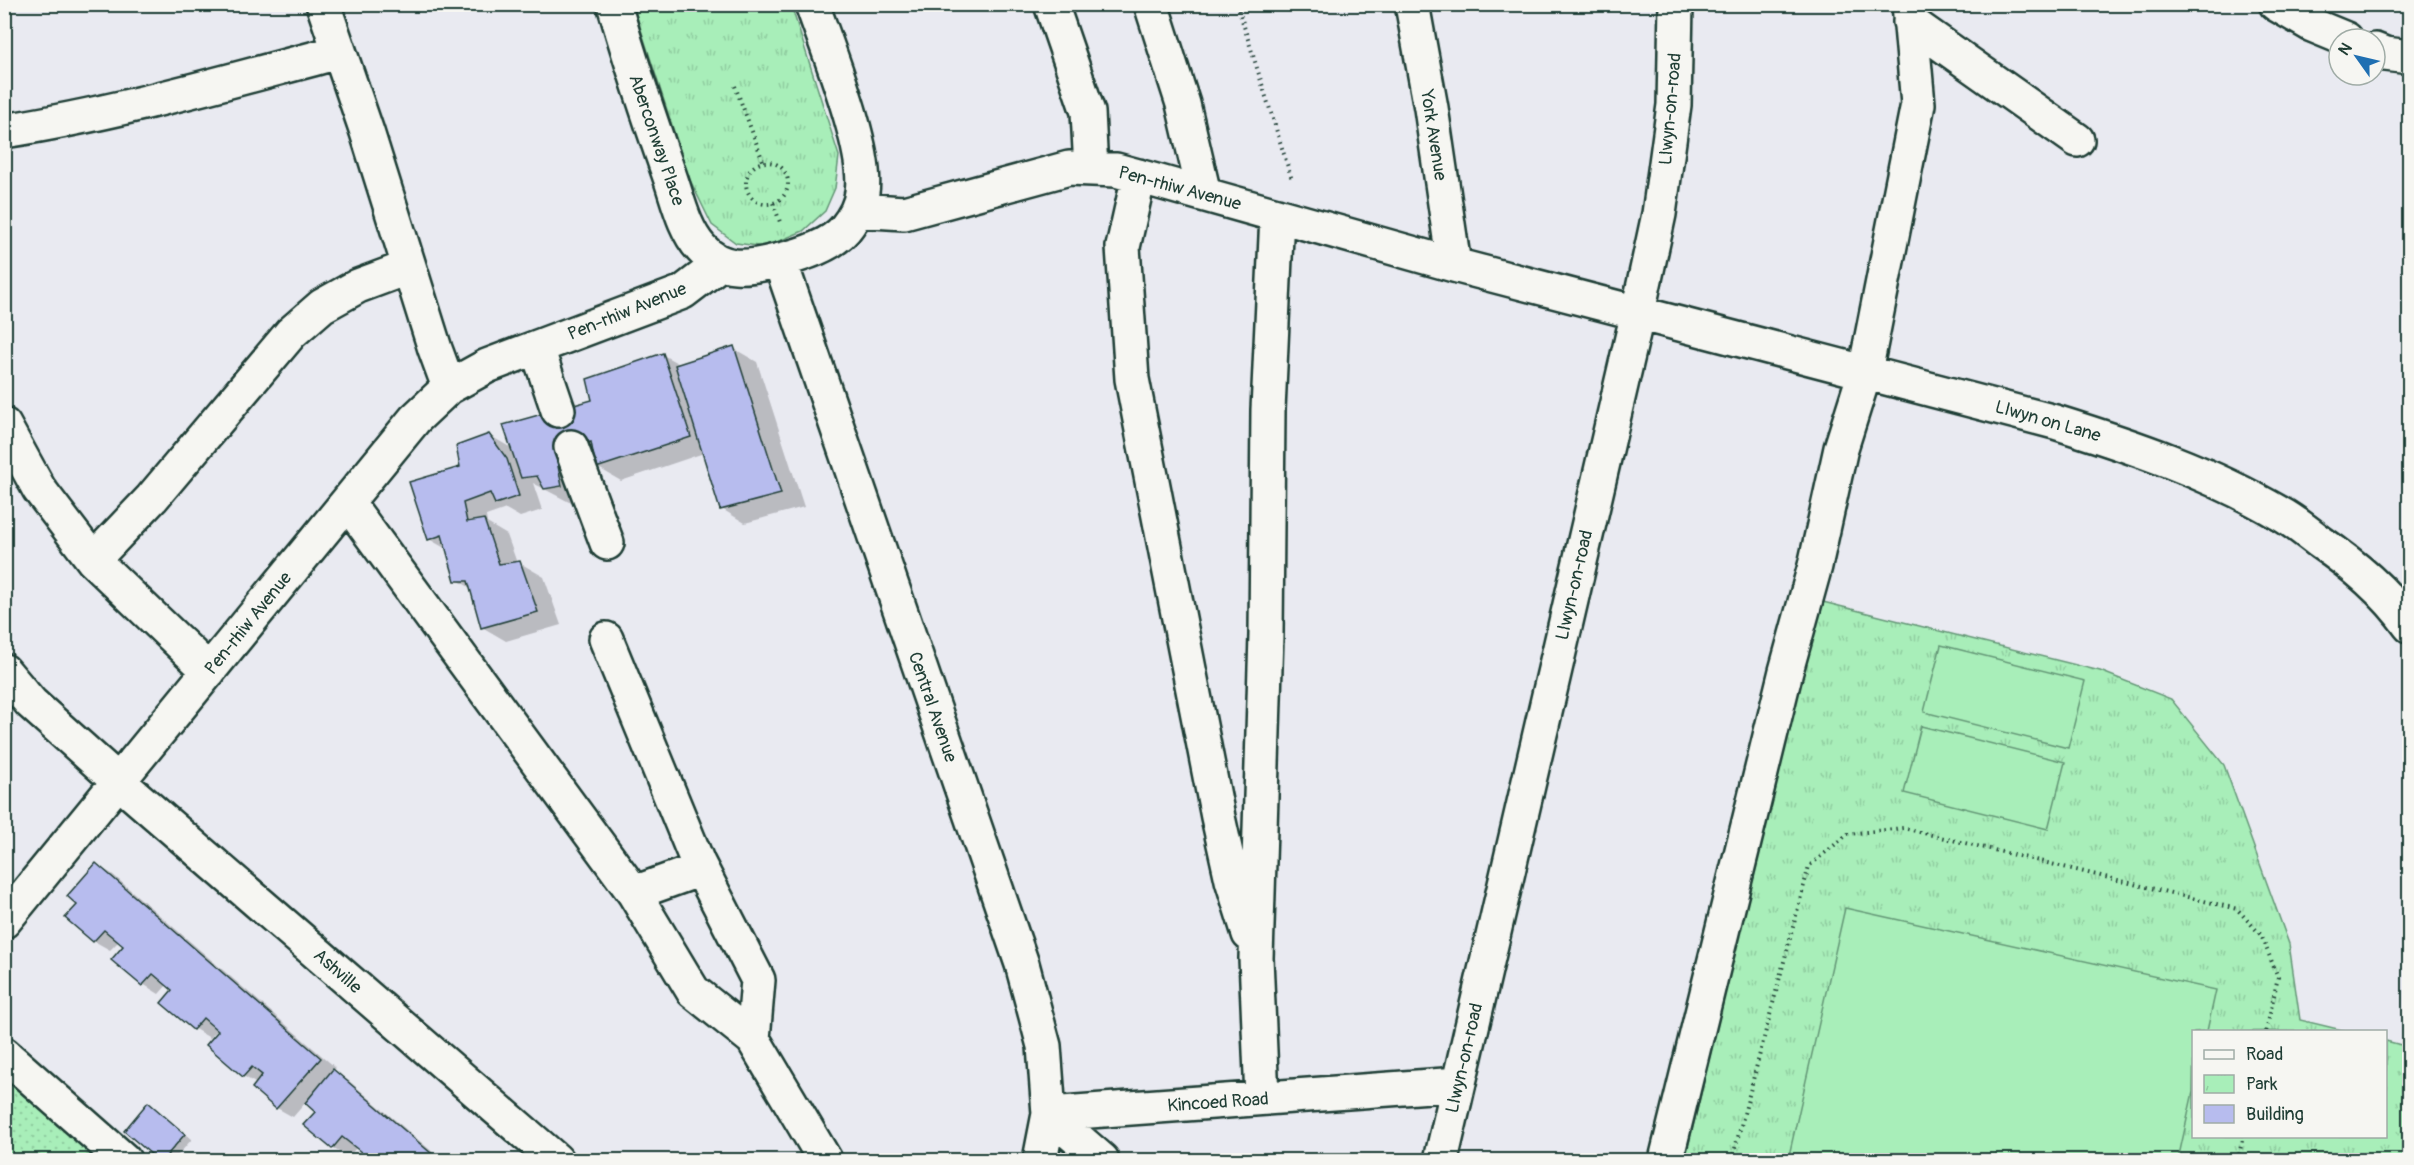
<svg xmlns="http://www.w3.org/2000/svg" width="2414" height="1165" viewBox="0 0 2414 1165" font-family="Pangolin,sans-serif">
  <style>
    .grass { fill: url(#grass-dots); stroke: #649676; stroke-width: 1.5 }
    .park { fill: url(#park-tufts); stroke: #649676; stroke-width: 1.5 }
    .garden { fill: #a8eeb9; stroke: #649676; stroke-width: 1.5 }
    .shadow { fill: #0003 }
    .building { fill: #b7bcee; stroke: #1f3d34; stroke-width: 1.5 }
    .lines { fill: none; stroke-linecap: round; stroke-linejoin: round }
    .minor-casing { stroke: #1f3d34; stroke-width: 38 }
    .path { stroke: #1f3d34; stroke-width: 4; stroke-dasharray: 1.5 4.5; stroke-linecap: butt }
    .minor { stroke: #f6f6f2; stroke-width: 33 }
    .labels { text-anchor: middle; stroke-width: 4.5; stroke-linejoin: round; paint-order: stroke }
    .street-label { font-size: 18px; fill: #1f3d34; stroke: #f6f6f2 }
  </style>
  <defs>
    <pattern id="grass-dots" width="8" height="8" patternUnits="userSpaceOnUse" patternTransform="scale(1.5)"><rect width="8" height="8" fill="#a8eeb9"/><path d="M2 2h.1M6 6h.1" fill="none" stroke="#90cda0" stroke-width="1.8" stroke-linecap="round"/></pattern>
    <pattern id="park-tufts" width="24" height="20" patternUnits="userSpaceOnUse" patternTransform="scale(1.5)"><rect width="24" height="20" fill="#a8eeb9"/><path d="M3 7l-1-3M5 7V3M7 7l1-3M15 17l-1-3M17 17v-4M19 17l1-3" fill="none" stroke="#90cda0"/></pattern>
  </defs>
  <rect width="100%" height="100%" fill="#e9eaf1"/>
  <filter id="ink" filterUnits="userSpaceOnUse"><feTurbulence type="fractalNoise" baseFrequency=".0167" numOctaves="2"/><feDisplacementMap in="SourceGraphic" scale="12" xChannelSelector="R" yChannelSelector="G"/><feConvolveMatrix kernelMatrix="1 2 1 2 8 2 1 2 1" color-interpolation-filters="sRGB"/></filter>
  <g filter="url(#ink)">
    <!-- grass -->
    <path class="grass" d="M4 1074 102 1160H7L5 1158Z"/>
    <!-- park -->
    <path class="park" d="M633 5H791L839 156 835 188 825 211 803 231 765 247 736 243 712 225 689 178Z
      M1819 601 2100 671 2171 699 2224 765 2289 944 2300 1020 2346 1031 2194 1032V1136H2386V1041L2409 1047V1160H1685Z"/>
    <!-- garden -->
    <path class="garden" d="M1941 645 2085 681 2068 748 1924 712Z
      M1921 726 2065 762 2048 829 1904 793Z
      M1845 908 2216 990 2207 1031 2194 1032 2193 1092 2178 1160H1788Z"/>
    <!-- shadow -->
    <path class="shadow" d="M733 348 757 362 804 507 745 523 722 509 704 453 621 481 597 467 596 460 578 464 585 499 569 502 533 483 542 510 520 517 506 509 486 516 487 523 507 535 517 563H520L544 577 561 625 506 641 482 627 471 588 457 580 448 550 429 539 461 468 489 435 513 449 594 401 663 355 681 365Z
      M96 865 112 874 336 1068 333 1071 349 1081 442 1160H356L363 1152 357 1147 348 1157 332 1148 317 1111 306 1102 293 1117 277 1108 254 1088 257 1084 243 1076 220 1031 218 1029 210 1038 193 1028 174 990 167 985 159 994 143 984 125 946 119 941 110 950 94 941 67 918 79 905Z
      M148 1104 192 1139 174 1160H160L126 1131Z"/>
    <!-- building -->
    <path class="building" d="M734 346 781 494 720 510 675 365Z
      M663 353 691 437 596 468 591 442 555 451 562 486 544 489 537 476 521 478 503 425 592 400 587 379Z
      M489 434 507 459 519 496 495 504 490 493 463 503 467 522 484 519 499 564 520 561 538 612 481 628 468 581H455L442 535 428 540 409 482 460 467 456 446Z
      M96 863 321 1058 276 1109 252 1088 262 1075 252 1067 243 1077 206 1045 218 1031 203 1018 193 1030 161 1003 172 990 153 974 142 986 111 960 123 946 104 930 93 942 65 918 77 905 67 896Z
      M333 1069 439 1160H354L361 1152 342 1137 332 1149 303 1125 315 1112 305 1103Z
      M148 1102 185 1134 163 1160H158L124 1131Z"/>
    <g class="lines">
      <!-- minor casing -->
      <g class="minor-casing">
        <path id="minor" d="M323 4 367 132 435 349 449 387
          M614 4C631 63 650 120 670 177 678 200 684 229 701 248 722 272 748 268 776 261 798 256 830 247 845 229 853 219 861 205 862 192 869 151 827 48 812 4
          M1051 4 1088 112 1091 169
          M1151 4 1183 104 1204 194
          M1412 4 1431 108 1454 265
          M2276 4 2312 25 2346 39
          M1910 22 2077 140
          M2375 50 2385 54 2410 57
          M4 131C118 113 228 81 339 52
          M1139 176 1123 247 1132 379 1218 817 1232 880 1249 934
          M857 210 904 213 1069 168 1116 170 1156 181 1454 265 2055 422C2132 446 2209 472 2279 513 2294 521 2307 532 2320 542 2355 566 2385 591 2410 626
          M780 261 1022 964 1044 1046 1049 1114 1040 1160
          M537 348 558 410
          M4 425 39 489 93 560 209 671
          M571 447 607 543
          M347 502 634 893 693 991 753 1039 825 1160
          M93 560 152 498 291 333 322 306 358 286 409 267
          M606 639 698 863 758 980 753 1039
          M4 671 31 703 119 782 556 1160
          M634 893 701 869
          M4 921 415 419 449 387 487 366 683 292 721 263
          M4 1054 124 1160
          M1262 1098 1256 958 1266 635 1268 410 1277 215
          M1102 1160 1049 1114 1458 1084
          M1441 1160 1638 312 1659 214 1674 105 1676 4
          M1666 1160 1786 671 1815 566 1841 448 1865 372 1918 104 1909 4"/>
      </g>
      <!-- path -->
      <path class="path" d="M1237 4 1292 180
        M735 86 763 161
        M746 183a21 21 0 1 1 42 0a21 21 0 1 1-42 0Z
        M773 203 780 222
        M1732 1160 1809 866 1848 834 1903 828 2237 909 2261 935 2278 977 2266 1032
        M2238 1160 2243 1136"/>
      <!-- minor -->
      <use href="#minor" class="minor"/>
    </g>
  </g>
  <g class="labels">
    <!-- street labels -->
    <g class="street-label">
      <text transform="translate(1670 109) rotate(-85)" y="6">Llwyn-on-road</text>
      <text transform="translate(1434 135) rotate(81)" y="6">York Avenue</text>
      <text transform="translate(657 140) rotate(71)" y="6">Aberconway Place</text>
      <text transform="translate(1180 188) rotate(15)" y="6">Pen-rhiw Avenue</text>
      <text transform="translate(627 311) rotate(-22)" y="6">Pen-rhiw Avenue</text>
      <text transform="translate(2048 421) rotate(16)" y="6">Llwyn on Lane</text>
      <text transform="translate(1574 585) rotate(-77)" y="6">Llwyn-on-road</text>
      <text transform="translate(248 623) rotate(-51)" y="6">Pen-rhiw Avenue</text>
      <text transform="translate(933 707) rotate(71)" y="6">Central Avenue</text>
      <text transform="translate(338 971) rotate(41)" y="6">Ashville</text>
      <text transform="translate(1464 1058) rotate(-77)" y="6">Llwyn-on-road</text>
      <text transform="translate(1218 1102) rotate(-4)" y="6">Kincoed Road</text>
    </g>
  </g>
  <!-- margin -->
  <rect width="2414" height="1165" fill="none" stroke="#f6f6f2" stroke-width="24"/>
  <rect x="12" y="12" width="2390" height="1141" fill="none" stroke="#1f3d34" stroke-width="2" filter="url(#ink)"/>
  <!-- legend -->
  <rect x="2192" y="1030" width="195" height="108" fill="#f6f6f2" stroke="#a0aca6" stroke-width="1.5"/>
  <rect x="2204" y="1050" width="30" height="9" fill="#f6f6f2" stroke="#a0aca6" stroke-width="1.5"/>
  <text x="2246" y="1060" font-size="18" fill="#1f3d34">Road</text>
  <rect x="2204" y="1075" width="30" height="18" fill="url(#park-tufts)" stroke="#a0aca6" stroke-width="1.5"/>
  <text x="2246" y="1090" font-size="18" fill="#1f3d34">Park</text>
  <rect x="2204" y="1105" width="30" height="18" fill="#b7bcee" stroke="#a0aca6" stroke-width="1.5"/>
  <text x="2246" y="1120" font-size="18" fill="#1f3d34">Building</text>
  <!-- north arrow -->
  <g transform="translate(2357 57) rotate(304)"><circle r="28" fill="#f6f6f2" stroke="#a0aca6" stroke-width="1.5"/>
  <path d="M0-4.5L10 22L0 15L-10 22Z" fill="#1f6fb2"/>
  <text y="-9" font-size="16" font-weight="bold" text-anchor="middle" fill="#1f3d34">N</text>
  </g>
</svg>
